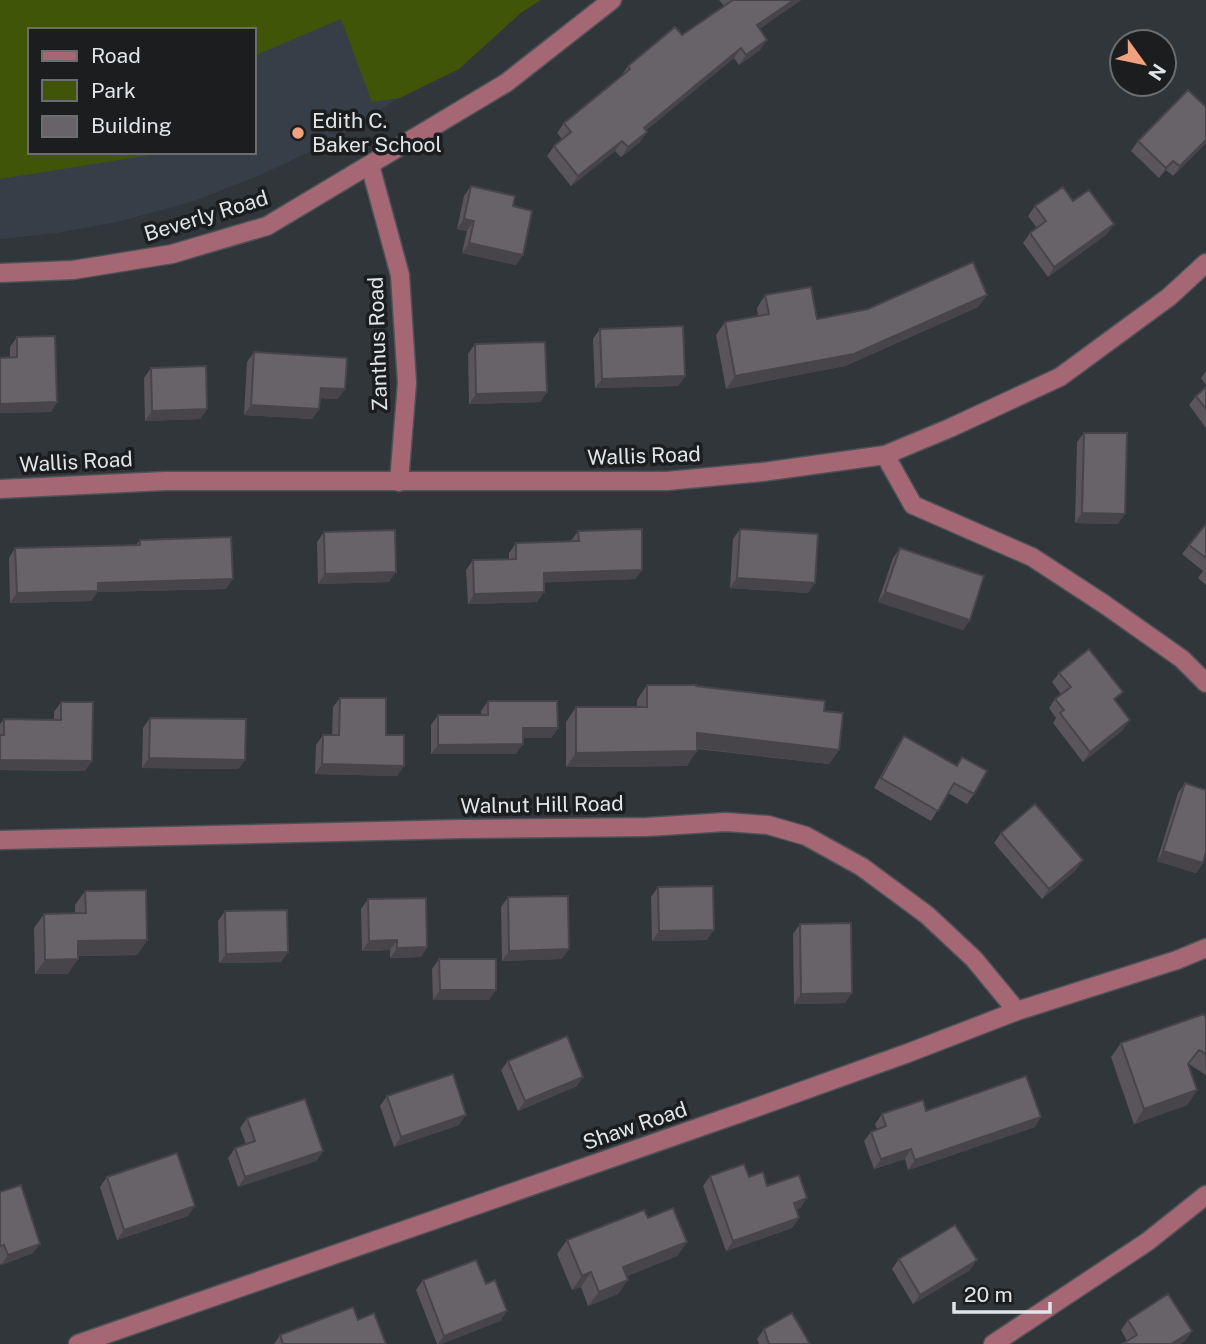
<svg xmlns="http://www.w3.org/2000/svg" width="1206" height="1344" viewBox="0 0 1206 1344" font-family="'Public Sans',sans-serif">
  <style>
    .built { fill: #363f48; fill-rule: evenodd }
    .green { fill: #405507 }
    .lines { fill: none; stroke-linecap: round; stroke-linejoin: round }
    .minor-casing { stroke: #4d5256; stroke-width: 21 }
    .minor { stroke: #a56774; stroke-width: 18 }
    .wall { fill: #59555a }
    .shaded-wall { fill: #48454a }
    .building { fill: #676369; stroke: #48454a; stroke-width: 2 }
    .poi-dot { fill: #f1a17d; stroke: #1b1d1f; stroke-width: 2.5 }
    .labels { text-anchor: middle; stroke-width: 7; stroke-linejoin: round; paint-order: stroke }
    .poi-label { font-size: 21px; fill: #e2e5e8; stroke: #1b1d1f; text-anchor: start }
    .street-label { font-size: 21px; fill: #e2e5e8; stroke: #1b1d1f }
  </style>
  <rect width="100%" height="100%" fill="#31363a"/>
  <!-- built -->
  <path class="built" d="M0 0H533L433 75 370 117 314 150 258 176 191 202 121 221 57 233 0 239ZM30 30H254V152H30Z"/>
  <!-- green -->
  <path class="green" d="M0 0H541L522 12 459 69 400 98 372 102 341 19 254 56V30H30V152H169L0 179Z"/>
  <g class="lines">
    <!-- minor casing -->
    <g class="minor-casing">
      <path id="minor" d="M370 165 400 275 407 383 399 482
        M0 273 73 270 172 254 267 226 506 83 612 0
        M885 455 950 428 1060 377 1169 297 1206 263
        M0 489 165 481H667L762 472 885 455 913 505 1032 557 1104 604 1182 659 1206 683
        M0 840 461 829 647 827 726 822 768 825 806 836 862 867 927 915 974 959 1017 1011
        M78 1344 749 1110 908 1053 1017 1011 1177 960 1206 948
        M993 1344 1147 1242 1206 1195"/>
    </g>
    <!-- minor -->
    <use href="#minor" class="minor"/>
  </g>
  <!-- wall -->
  <path class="wall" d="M719 0H801L759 29 760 50 739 65 734 58 646 130 640 142 621 157 615 151 571 186 547 156 554 146 562 139 557 133 564 123 621 76 628 66 682 35 724 6Z
    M1138 141 1206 143 1173 176 1166 170 1159 178 1131 151Z
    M471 186 513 206 516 265 462 253 467 231 457 229 464 196Z
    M1073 201 1107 234 1048 277 1023 243 1030 233 1037 228 1028 216 1035 206Z
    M765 295 817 319 987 295 978 307 845 366 726 389 716 335 725 322 758 316 757 308Z
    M600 329 685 376 678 386 595 388 593 339Z
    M17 337 57 402 51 412 0 413V358L10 357V347Z
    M475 344 547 392 540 402 469 404 468 354Z
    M254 352 338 399 320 398 319 409 312 419 244 415 247 362Z
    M151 368 207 409 200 419 145 421 144 378Z
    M1206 371V385L1201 378Z
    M1206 387V428L1189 405 1196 396Z
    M1084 433 1118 524 1075 523 1077 442Z
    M1206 524V585L1198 578 1203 571 1182 554Z
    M740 529 808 593 730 588 733 539Z
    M578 531 642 570 635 579 544 582 537 602 468 604 466 570 473 560 509 559V553L516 543 571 541Z
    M324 532 389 582 318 584 317 542Z
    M140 540 226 589 97 592 91 601 10 603 9 558 15 548 136 545Z
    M900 548 970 620 963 630 878 602 893 558Z
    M1059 673 1116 702 1123 730 1083 762 1053 723 1056 718 1049 708 1055 699 1061 694 1052 682Z
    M647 685 696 686 824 711 839 750 829 764 697 749 687 766 566 767V722L576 707H637V700Z
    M340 698 386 735 397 776 315 774 316 745 323 735H332L333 707Z
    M488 701 558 728 551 738H523L516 754H431V725L438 715H481V711Z
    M61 702 85 771 0 770V724L4 719 54 720V712Z
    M150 718 245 760 238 769 142 768 143 728Z
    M904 736 956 766 962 757 974 794 967 804 948 793 931 821 874 788 897 746Z
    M1185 783 1203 863 1196 873 1157 861 1178 793Z
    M1001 833 1076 870 1042 899 994 843Z
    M658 887 707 940 652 941 651 897Z
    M85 891 147 940 137 955 78 956 68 974H35L34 928 44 914 75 913V905Z
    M508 897 562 959 502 961 501 907Z
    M368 899 427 947 421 957 390 958V950L362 951 361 909Z
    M225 911 288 952 281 962 219 963 218 921Z
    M800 924 845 1003 794 1004 793 934Z
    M439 959 489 1000H433L432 969Z
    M1204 1014 1206 1075 1189 1064 1188 1066 1197 1090 1187 1105 1134 1124 1111 1057 1121 1043Z
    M508 1061 577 1086 518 1111 501 1070Z
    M387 1096 459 1125 394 1147 380 1106Z
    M926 1111 1035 1127 908 1170 905 1159 874 1169 864 1141 871 1132 877 1129 875 1124 882 1114Z
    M247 1118 323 1151 316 1161 238 1187 228 1158 235 1148 246 1144 240 1128Z
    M710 1176 749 1177 767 1186 807 1198 800 1208 796 1209 799 1218 792 1228 726 1251 703 1186Z
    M107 1177 188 1216 117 1240 100 1187Z
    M0 1192 33 1253 1 1265 0 1263Z
    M648 1218 687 1242 677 1256 627 1276 618 1294 588 1306 581 1287 572 1290 557 1254 567 1240Z
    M899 1259 970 1270 913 1304 892 1269Z
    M423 1280 486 1284 507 1311 500 1321 441 1344H437L416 1290Z
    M1128 1320 1192 1331 1185 1341 1180 1344H1122L1127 1341 1121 1330Z
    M764 1329 810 1344H759L757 1339Z
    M280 1335 386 1344H274Z"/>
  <!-- shaded-wall -->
  <path class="shaded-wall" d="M794 0H801L750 35 757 25Z
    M767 40 760 50 739 65 746 55Z
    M741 48 734 58 637 138 644 128Z
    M647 132 640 142 621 157 628 147Z
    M1206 140V143L1173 176 1180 166Z
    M622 141 615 151 571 186 578 176Z
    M1173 161 1166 170 1159 178 1166 168Z
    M464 219 474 221 467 231 457 229Z
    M1114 224 1107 234 1048 277 1054 267Z
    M469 243 523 255 516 265 462 253Z
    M987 295 978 307 845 366 726 389 735 376Z
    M685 376 678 386 595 388 602 379Z
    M321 388 345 389 338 399 314 398Z
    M547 392 540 402 469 404 476 394Z
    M57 402 51 412 0 413V404Z
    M251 405 319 409 312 419 244 415Z
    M207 409 200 419 145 421 152 411Z
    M1082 513 1125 514 1118 524 1075 523Z
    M642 570 635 579 537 583 544 573Z
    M396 572 389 582 318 584 325 574Z
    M737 578 815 583 808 593 730 588Z
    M233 579 226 589 97 592 91 601 10 603 17 593 98 583Z
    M544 592 537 602 468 604 474 594Z
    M885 592 970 620 963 630 878 602Z
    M1130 720 1123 730 1083 762 1090 752Z
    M523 728H558L551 738H516Z
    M697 733 839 750 829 764 687 747Z
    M523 744 516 754H431L438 745Z
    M697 751 687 766 566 767 576 753Z
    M149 758 245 760 238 769 142 768Z
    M0 760 92 761 85 771 0 770Z
    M322 764 404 766 397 776 315 774Z
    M1163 851 1203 863 1196 873 1157 861Z
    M1083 860 1076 870 1042 899 1049 889Z
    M714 930 707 940 652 941 659 931Z
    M147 940 137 955 68 956 78 941Z
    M397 940 390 950 362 951 369 941Z
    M427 947 421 957 390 958 397 948Z
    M569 949 562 959 502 961 509 951Z
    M288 952 281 962 219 963 226 954Z
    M78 959 68 974H35L45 960Z
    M440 990H496L489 1000H433Z
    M852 993 845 1003 794 1004 801 994Z
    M583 1077 577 1086 518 1111 525 1101Z
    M1197 1090 1187 1105 1134 1124 1144 1109Z
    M466 1115 459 1125 394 1147 401 1137Z
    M1041 1117 1035 1127 908 1170 915 1160Z
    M911 1149 905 1159 874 1169 881 1159Z
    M323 1151 316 1161 238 1187 245 1177Z
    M807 1198 800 1208 787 1213 794 1203Z
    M195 1206 188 1216 117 1240 124 1230Z
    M799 1218 792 1228 726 1251 733 1241Z
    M687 1242 677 1256 613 1281 623 1267Z
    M40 1244 33 1253 1 1265 8 1255Z
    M977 1260 970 1270 913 1304 920 1295Z
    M591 1272 581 1287 572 1290 582 1276Z
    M628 1280 618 1294 588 1306 599 1292Z
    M507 1311 500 1321 441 1344H438L444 1336Z
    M1192 1331 1185 1341 1180 1344H1171Z"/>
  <!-- building -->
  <path class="building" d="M733 0H794L757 25 767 40 746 55 741 48 644 128 647 132 628 147 622 141 578 176 554 146 571 132 564 123 630 69 628 66 675 27 682 35Z
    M1188 90 1206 107V140L1180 166 1173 161 1166 168 1138 141Z
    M471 186 515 196 513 206 532 211 523 255 469 243 474 221 464 219Z
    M1063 187 1073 201 1089 190 1114 224 1054 267 1030 233 1046 221 1035 206Z
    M973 262 987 295 854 354 735 376 725 322 769 314 765 295 811 287 817 319 868 309Z
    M683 326 685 376 602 379 600 329Z
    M55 336 57 402 0 404V358L17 357V337Z
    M545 342 547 392 476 394 475 344Z
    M254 352 347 358 345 389 321 388 319 409 251 405Z
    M206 366 207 409 152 411 151 368Z
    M1206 387V409L1196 396Z
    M1084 433H1127L1125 514 1082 513Z
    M1206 524V558L1189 545Z
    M642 529V570L544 573V592L474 594 473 560 516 559V543L579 541 578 531Z
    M740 529 818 534 815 583 737 578Z
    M395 530 396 572 325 574 324 532Z
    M231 537 233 579 98 583V591L17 593 15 548 140 545V540Z
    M900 548 984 576 970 620 885 592Z
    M1089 649 1123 692 1114 699 1130 720 1090 752 1060 713 1064 710 1055 699 1071 687 1059 673Z
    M647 685H696V686L825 701 824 711 843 713 839 750 697 733V751L576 753V707H647Z
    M340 698H386V735H404V766L322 764 323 735H339Z
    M488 701H557L558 728H523V744L438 745V715H488Z
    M61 702H93L92 761 0 760V735H4V719L61 720Z
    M150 718 246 719 245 760 149 758Z
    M904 736 957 766 962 757 987 771 974 794 954 783 938 811 881 778Z
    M1185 783 1206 790V852L1203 863 1163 851Z
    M1035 804 1083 860 1049 889 1001 833Z
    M713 886 714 930 659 931 658 887Z
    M146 890 147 940 78 941V959L45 960 44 914 86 913 85 891Z
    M568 896 569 949 509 951 508 897Z
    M426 898 427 947 397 948V940L369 941 368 899Z
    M287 910 288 952 226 954 225 911Z
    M851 923 852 993 801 994 800 924Z
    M439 959H496V990H440Z
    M1204 1014 1206 1018V1054L1199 1050 1188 1064 1197 1090 1144 1109 1121 1043Z
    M567 1036 583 1077 525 1101 508 1061Z
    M453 1074 466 1115 401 1137 387 1096Z
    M1026 1076 1041 1117 915 1160 911 1149 881 1159 871 1132 886 1126 882 1114 923 1100 926 1111Z
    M305 1099 323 1151 245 1177 235 1148 255 1141 247 1118Z
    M177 1153 195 1206 124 1230 107 1177Z
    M744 1164 749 1177 763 1172 767 1186 799 1175 807 1198 794 1203 799 1218 733 1241 710 1176Z
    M21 1185 40 1244 8 1255 4 1245 0 1246V1192Z
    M673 1208 687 1242 623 1267 628 1280 599 1292 591 1272 582 1276 567 1240 644 1210 648 1218Z
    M955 1225 977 1260 920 1295 899 1259Z
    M476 1260 486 1284 495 1280 507 1311 444 1336 423 1280Z
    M1168 1294 1192 1331 1171 1344H1122L1137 1335 1128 1320Z
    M353 1307 358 1320 374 1313 386 1344H283L280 1335Z
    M792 1313 810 1344H769L764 1329Z"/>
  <!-- markers -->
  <circle class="poi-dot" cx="298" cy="133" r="7"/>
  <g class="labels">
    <!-- poi labels -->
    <g class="poi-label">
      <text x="312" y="128">Edith C.<tspan x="312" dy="24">Baker School</tspan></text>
    </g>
    <!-- street labels -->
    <g class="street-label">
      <text transform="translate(206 216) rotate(-17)" y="7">Beverly Road</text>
      <text transform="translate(378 344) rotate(-92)" y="7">Zanthus Road</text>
      <text transform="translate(644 456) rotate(-2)" y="7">Wallis Road</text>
      <text transform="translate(76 462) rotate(-3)" y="7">Wallis Road</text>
      <text transform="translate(542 805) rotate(-1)" y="7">Walnut Hill Road</text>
      <text transform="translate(635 1126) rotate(-19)" y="7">Shaw Road</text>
    </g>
  </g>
  <!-- legend -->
  <rect x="28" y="28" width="228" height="126" fill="#1b1d1f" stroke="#6b6d6f" stroke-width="2"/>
  <rect x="42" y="51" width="35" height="10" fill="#a56774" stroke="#6b6d6f" stroke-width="2"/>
  <text x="91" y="63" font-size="21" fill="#e2e5e8">Road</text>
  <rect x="42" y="80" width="35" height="21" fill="#405507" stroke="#6b6d6f" stroke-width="2"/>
  <text x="91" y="98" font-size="21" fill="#e2e5e8">Park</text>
  <rect x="42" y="116" width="35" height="21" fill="#676369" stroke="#6b6d6f" stroke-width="2"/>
  <text x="91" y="133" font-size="21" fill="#e2e5e8">Building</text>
  <!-- north arrow -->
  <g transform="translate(1143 63) rotate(123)"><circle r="33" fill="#1b1d1f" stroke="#6b6d6f" stroke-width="2"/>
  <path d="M0-5L12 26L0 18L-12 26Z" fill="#f1a17d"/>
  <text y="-10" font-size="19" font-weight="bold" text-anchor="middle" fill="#e2e5e8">N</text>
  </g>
  <!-- scale -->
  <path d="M954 1302v10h96v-10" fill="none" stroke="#e2e5e8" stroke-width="3.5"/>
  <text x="964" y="1302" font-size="21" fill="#e2e5e8" stroke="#1b1d1f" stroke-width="5" paint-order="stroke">20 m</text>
</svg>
